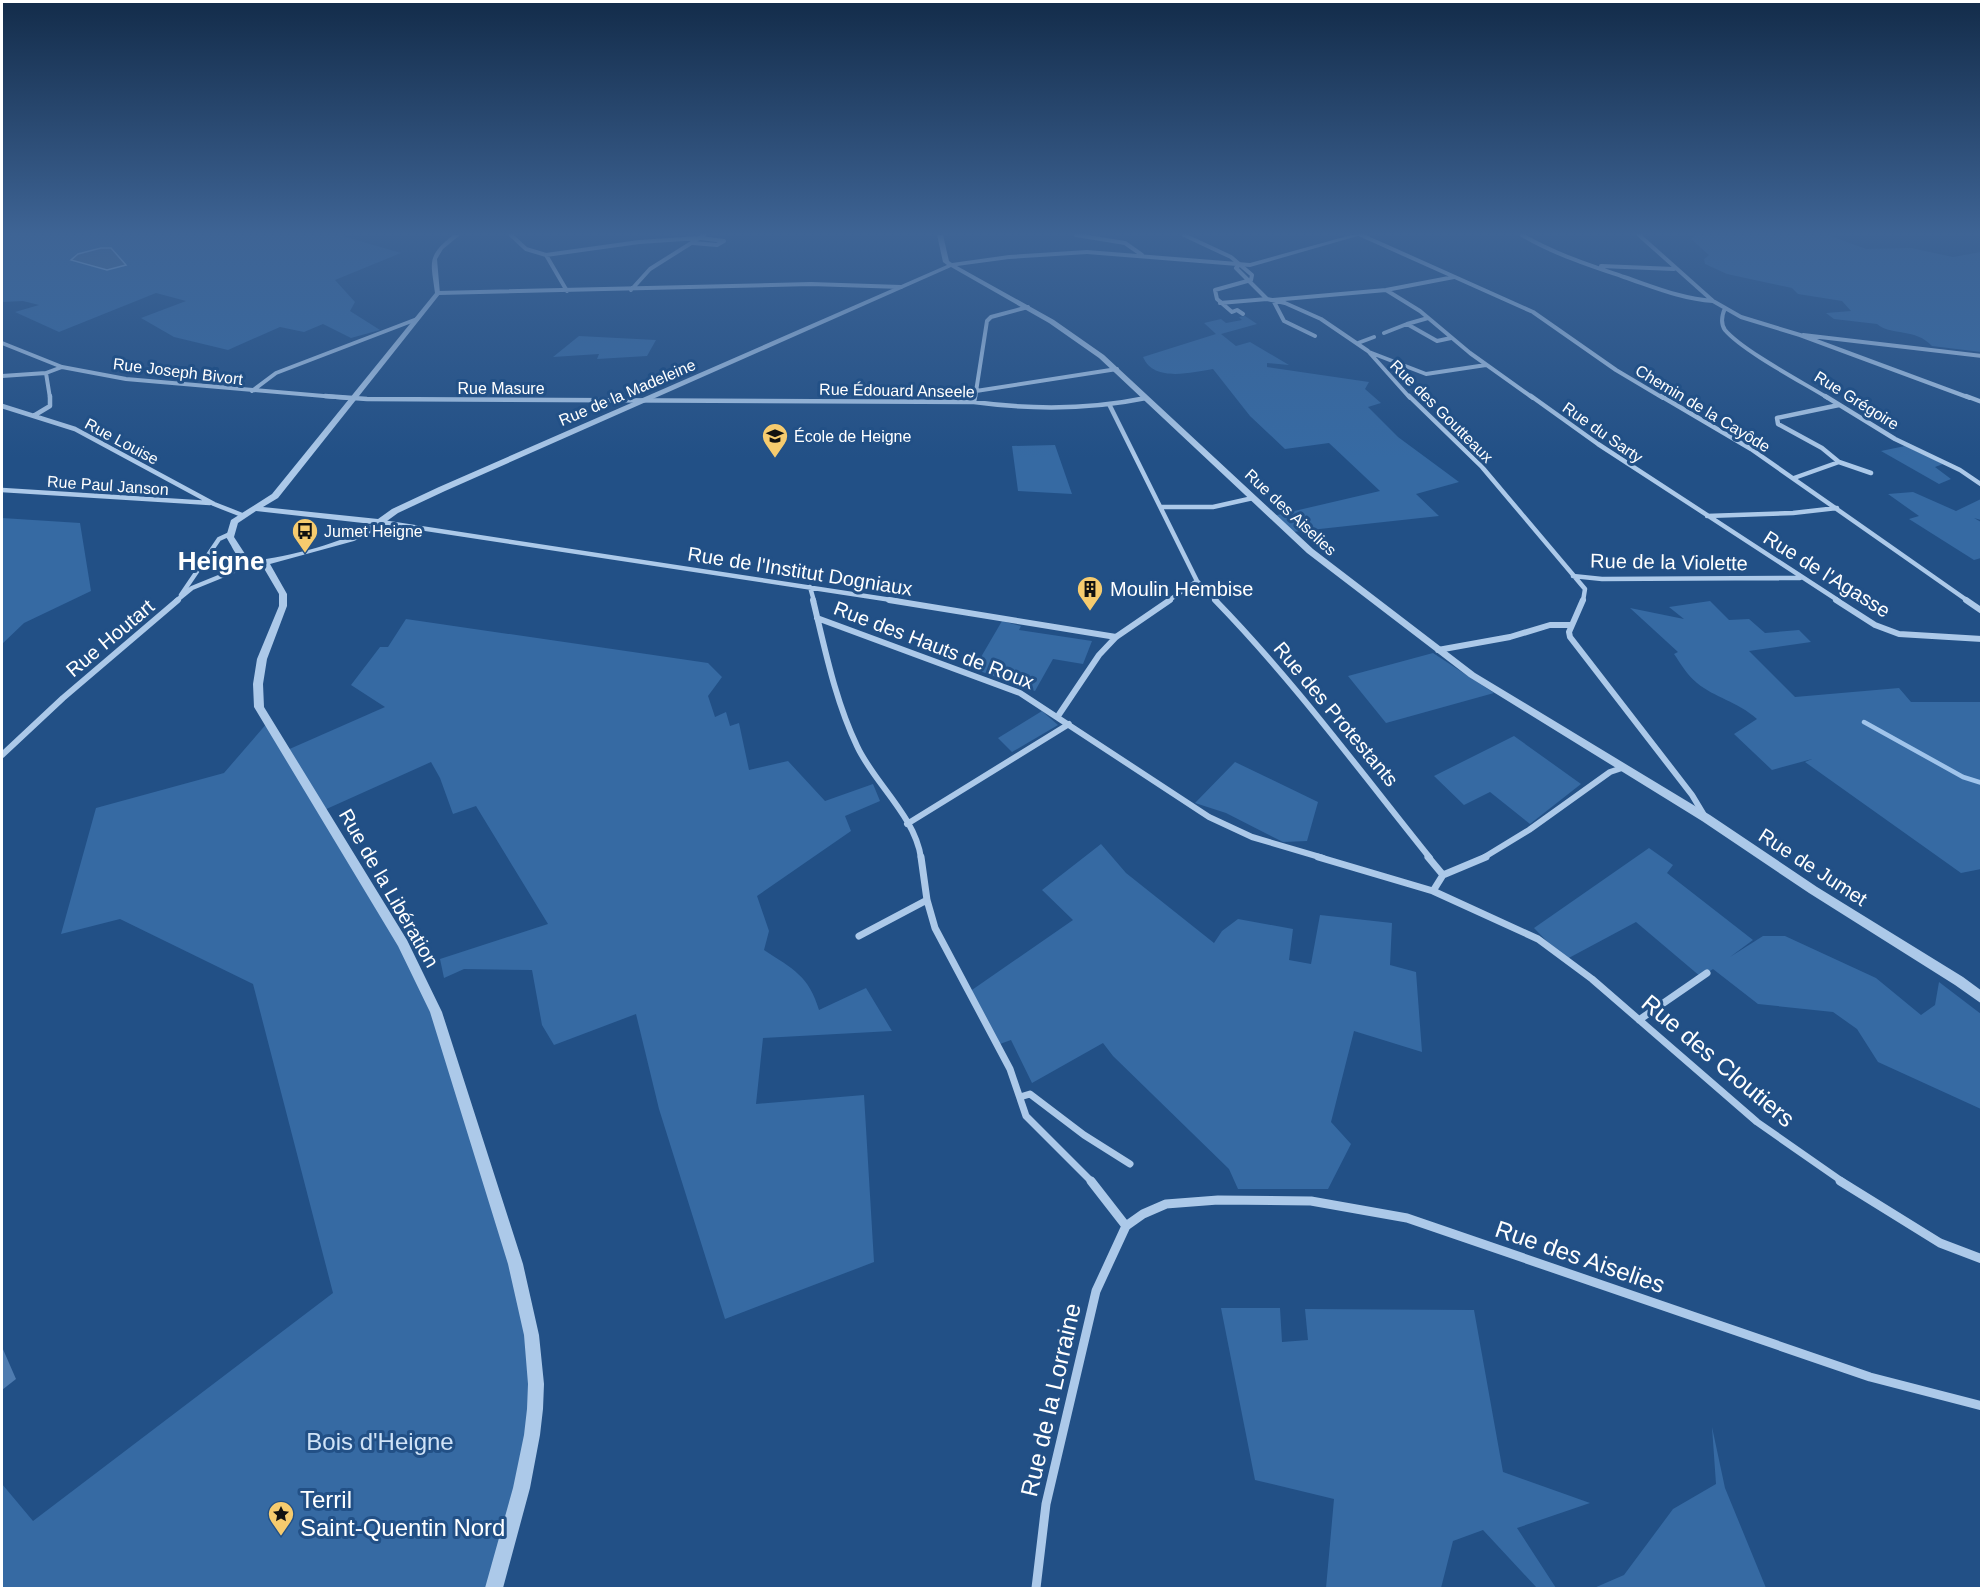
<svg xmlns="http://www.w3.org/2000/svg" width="1983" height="1590" viewBox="0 0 1983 1590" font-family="Arial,sans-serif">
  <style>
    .green { fill: #366aa3 }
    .water { fill: #496b92; stroke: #a0c4eb; stroke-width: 1.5 }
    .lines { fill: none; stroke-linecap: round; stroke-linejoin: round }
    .stream { stroke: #a0c4eb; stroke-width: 4.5 }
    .building { fill: #4f7cb0 }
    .minor-far4 { stroke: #acc9e9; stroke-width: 4 }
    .minor-far3 { stroke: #acc9e9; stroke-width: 4.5 }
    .minor-far2 { stroke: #acc9e9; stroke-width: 6 }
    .minor-far1 { stroke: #acc9e9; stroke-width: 7 }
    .minor { stroke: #acc9e9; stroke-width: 9 }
    .tertiary { fill: #acc9e9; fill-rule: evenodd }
    .labels { text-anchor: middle; stroke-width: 6; stroke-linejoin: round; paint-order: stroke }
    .far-street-label { font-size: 16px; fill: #fff; stroke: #225086 }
    .far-poi-label { font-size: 16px; fill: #fff; stroke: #225086; text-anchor: start }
    .street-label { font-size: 20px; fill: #fff; stroke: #225086 }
    .poi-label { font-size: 20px; fill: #fff; stroke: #225086; text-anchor: start }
    .near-street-label { font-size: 24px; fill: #fff; stroke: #225086 }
    .near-park-label { font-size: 24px; fill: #d0e3f7; stroke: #225086 }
    .near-poi-label { font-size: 24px; fill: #fff; stroke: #225086; text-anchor: start }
    .district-label { font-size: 26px; font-weight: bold; fill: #fff; stroke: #225086 }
  </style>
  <rect width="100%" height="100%" fill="#225086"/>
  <!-- green -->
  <path class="green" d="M2 235H339L401 253 335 280 355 302 350 311 380 330 351 338 323 324 304 332 280 327 228 350 174 337 141 318 186 301 156 293 59 332 15 312 39 305 23 301 2 302Z
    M1693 235H1828L1866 249 1911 248 1953 257 1981 252V352L1932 346C1916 328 1891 336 1877 324L1834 319 1826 313 1851 311 1842 301 1798 294 1792 288 1727 274 1705 264 1704 259 1709 255 1691 239 1695 237Z
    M1245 316 1257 324 1221 334 1236 346 1250 342 1289 365 1267 363V367L1369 382 1365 389 1381 403 1368 407 1398 437 1459 482 1416 494 1439 516 1292 532 1273 516 1380 491 1329 443 1285 449 1250 416 1213 369C1192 372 1154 383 1143 357L1216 334 1204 323 1221 319 1226 323 1242 320 1239 317Z
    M579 336 656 340 647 356 597 359 599 354 553 357Z
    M1055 445 1072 494 1018 491 1012 446Z
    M1905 446 1943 464 1935 467 1951 479 1939 484 1881 451Z
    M1913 492 1956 511 1981 499V520L1974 518 1981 522V558L1974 560 1909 519 1919 516 1888 494Z
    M2 518 80 523 91 591 24 623 2 644Z
    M1710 601 1729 620 1749 619 1765 633 1799 630 1811 642 1749 651 1795 697 1899 688 1911 702H1981V869L1961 873 1805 762 1812 759 1772 770 1734 734 1757 719C1737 701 1715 698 1697 683 1687 675 1681 664 1674 654L1678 652 1630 608 1684 619 1669 607Z
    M406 619 708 663 722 677 708 696 715 717 726 712 730 726 739 723 749 770 788 761 825 801 873 784 880 801 845 816 851 831 757 896 769 931 764 950C793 969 809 976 819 1010L866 988 892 1031 763 1038 756 1104 864 1095 874 1262 725 1319 659 1109 636 1014 554 1045 542 1025 532 970 464 969 444 978 440 959 548 924 476 806 453 814 440 778 431 762 322 811 423 984 495 1196 536 1386 517 1505 494 1588H2V1484L33 1521 333 1293 253 984 120 919 61 934 96 808 224 773 268 722 285 751 385 707 351 685 380 647H388Z
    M1002 621 1021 626 1019 630 1092 641 1083 664 1053 659 1035 691 974 669Z
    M1433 653 1494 693 1386 723 1348 676Z
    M1042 711 1058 725 1012 752 998 738Z
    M1514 736 1581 784 1530 824 1490 792 1464 805 1434 776Z
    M1235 762 1318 802 1307 841 1283 842 1226 813 1195 803Z
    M1101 844 1126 873 1214 943 1222 931 1238 919 1293 929 1289 960 1311 964 1320 915 1392 923 1390 965 1416 972 1422 1052 1354 1031 1331 1122 1351 1144 1328 1189H1238L1229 1169 1113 1056 1103 1043 1032 1083 1011 1040 997 1045 969 992 1073 920 1042 890Z
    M1649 848 1673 865 1667 873 1753 940 1730 957 1763 936H1785L1876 978 1921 1015 1935 1005 1939 982 1981 1014V1109L1878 1062 1857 1029 1833 1012 1758 1004 1713 969 1701 977 1636 922 1565 960 1534 928Z
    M1221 1308H1280L1282 1342 1308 1340 1305 1309 1474 1310 1503 1472 1590 1503 1517 1528 1556 1588H1537L1483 1530 1453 1541 1441 1588H1326L1334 1499 1255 1480Z
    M1712 1427 1725 1488 1766 1588H1594L1624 1575 1673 1509 1716 1484Z"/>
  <!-- water -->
  <path class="water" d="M101 248H111L126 265 107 270 71 260 78 254Z"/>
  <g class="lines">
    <!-- stream -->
    <path class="stream" d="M1864 722 1963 777 1982 783"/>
  </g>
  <!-- building -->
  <path class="building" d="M2 1347 16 1379 2 1390Z"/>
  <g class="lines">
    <!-- minor-far4 -->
    <path class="minor-far4" d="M511 235 526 249 546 255 639 242 699 238
      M1076 235 1125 243 1142 255
      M1184 235 1231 257 1252 275 1251 280
      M1361 235 1533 312 1616 370 1663 398
      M1522 235C1554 254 1589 265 1624 277 1654 287 1682 299 1713 301
      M1639 235 1713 301 1741 317 1800 335 1970 398
      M693 243 717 245 724 241 701 238
      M546 255 567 291
      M1239 265 1236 268 1267 299
      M1601 266 1674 269
      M631 290 650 269 704 235
      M1386 290 1420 311 1470 353 1533 398
      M438 293 811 284 901 287
      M1220 303 1267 299 1285 303 1321 319 1368 351 1410 398
      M1725 308C1722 315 1720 323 1725 330 1743 351 1802 382 1828 398
      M1243 314 1237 310 1232 312 1217 299 1215 290 1251 280
      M1428 318 1407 324 1437 341 1451 338
      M1384 333 1407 324
      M1803 335 1982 356
      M1315 336 1284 321 1273 300 1386 290 1454 277
      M2 343 62 367 126 379 347 398
      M1358 343 1374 337
      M1369 352 1426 374 1486 365
      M46 373 50 398
      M2 376 46 373 62 367
      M252 391 276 373 417 319
      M976 391 1117 369
      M975 398 987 321 991 317 1028 307"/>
    <!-- minor-far3 -->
    <path class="minor-far3" d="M325 396 367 399 974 402C1033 410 1088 410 1146 398
      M1409 396 1482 467 1585 589 1583 601
      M1531 396 1598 444 1839 601
      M1661 396 1751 449 1968 601
      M1825 396 1895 439 1960 470 1982 485
      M1966 396 1982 402
      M974 402 975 396
      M2 406 75 429 214 504 242 515
      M1110 406 1197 581 1217 601
      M35 415 50 406V396
      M1839 462 1871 473
      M1794 478 1839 462 1822 448 1778 424 1777 418 1839 405
      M2 490 210 503
      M1162 507H1213L1253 498
      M1707 516 1793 513 1837 508
      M381 522 898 601
      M1573 576 1602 579 1800 578
      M810 587 814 601
      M181 595 219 539 230 534
      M176 601 192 588 251 564
      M1168 601 1197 581"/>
    <!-- minor-far2 -->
    <path class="minor-far2" d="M813 600C825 649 835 700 857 746 874 783 915 816 921 858
      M889 600 1116 637
      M1215 600C1293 680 1360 771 1430 858
      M1583 600 1569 632 1570 637 1692 795 1704 815
      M1836 600 1875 625 1899 634 1982 639
      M1966 600 1982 611
      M817 618 1020 693 1209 817 1252 837 1323 858
      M1438 650 1510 637 1550 625H1572
      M1058 716 1099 655 1116 637 1170 600
      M2 755 63 698 178 600
      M907 824 1069 724
      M1483 858 1529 830 1610 772 1622 768"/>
    <!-- minor-far1 -->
    <path class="minor-far1" d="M921 857 927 900 935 928 1010 1069 1026 1116 1092 1182
      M1318 857 1433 891 1538 939 1592 979 1757 1122 1843 1182
      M1428 857 1443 875
      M1433 891 1443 875 1486 857
      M859 936 927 900
      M1639 1020 1707 973
      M1020 1097 1030 1094 1084 1135 1130 1164"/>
    <!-- minor -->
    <path class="minor" d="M1091 1181 1126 1226
      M1840 1181 1940 1243 1982 1259
      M1126 1226 1143 1214 1166 1204 1218 1200 1311 1201 1407 1218 1870 1377 1982 1406
      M1036 1588 1046 1504 1096 1291 1126 1226"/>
    <!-- tertiary -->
    <path class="tertiary" d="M453 235H460L443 249 437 259 440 294 278 498 263 507 378 519 392 509 439 487 947 265 943 262 937 235H943L949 261 952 263 1009 255 1087 250 1250 263 1351 235H1361L1250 267 1087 254 1009 259 957 266 1054 320 1104 355 1313 549 1475 673 1710 815 1817 887 1963 977 1982 991V1004L1955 985 1809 893 1702 821 1469 677 1307 553 1099 358 1049 323 951 267 445 491 398 513 369 534 354 541 270 564 287 594V606L267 659 263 684 264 707 407 940 442 1012 523 1264 539 1335 544 1384 543 1409 540 1435 530 1488 503 1588H485L513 1488 524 1435 527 1409 528 1384 524 1335 508 1264 430 1012 398 946 254 707 253 684 257 659 279 606V594L262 565C239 568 237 554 226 537L231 520 272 494 435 293C431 261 426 257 453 235ZM256 511 372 524C346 543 286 557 253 561L247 557 234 537 238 523Z"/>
  </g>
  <!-- sky -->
  <linearGradient id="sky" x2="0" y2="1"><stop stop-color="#132c4a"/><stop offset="0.51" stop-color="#3e6495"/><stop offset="1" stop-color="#3e6495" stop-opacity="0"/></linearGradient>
  <rect width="1983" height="458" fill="url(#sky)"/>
  <!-- icons -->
  <defs>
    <g id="school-pin" transform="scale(1.35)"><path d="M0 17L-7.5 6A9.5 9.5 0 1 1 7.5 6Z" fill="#f6cb6e" stroke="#225086"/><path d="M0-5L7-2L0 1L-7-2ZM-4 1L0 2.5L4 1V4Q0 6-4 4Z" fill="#111"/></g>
    <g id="bus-pin" transform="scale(1.35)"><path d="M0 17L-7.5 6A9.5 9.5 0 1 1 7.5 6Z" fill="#f6cb6e" stroke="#225086"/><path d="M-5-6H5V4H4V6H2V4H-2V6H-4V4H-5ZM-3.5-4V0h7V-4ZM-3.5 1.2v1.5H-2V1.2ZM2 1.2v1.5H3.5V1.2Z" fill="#111"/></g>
    <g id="building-pin" transform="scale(1.35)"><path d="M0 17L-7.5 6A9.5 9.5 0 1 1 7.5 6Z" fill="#f6cb6e" stroke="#225086"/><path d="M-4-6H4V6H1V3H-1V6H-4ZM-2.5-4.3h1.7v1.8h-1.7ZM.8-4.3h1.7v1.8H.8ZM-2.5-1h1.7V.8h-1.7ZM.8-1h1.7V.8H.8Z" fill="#111"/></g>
    <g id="sight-pin" transform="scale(1.35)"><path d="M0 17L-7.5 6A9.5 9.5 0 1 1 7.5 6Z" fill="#f6cb6e" stroke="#225086"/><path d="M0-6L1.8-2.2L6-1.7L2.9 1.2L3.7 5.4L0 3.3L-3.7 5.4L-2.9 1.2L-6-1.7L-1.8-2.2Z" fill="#111"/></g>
  </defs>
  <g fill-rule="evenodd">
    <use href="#school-pin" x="775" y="436"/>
    <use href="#bus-pin" x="305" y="531"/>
    <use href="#building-pin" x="1090" y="589"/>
    <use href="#sight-pin" x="281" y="1514"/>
  </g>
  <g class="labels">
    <!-- far-street labels -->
    <g class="far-street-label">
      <text transform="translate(178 371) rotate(7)" y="6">Rue Joseph Bivort</text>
      <text x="501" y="394">Rue Masure</text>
      <text transform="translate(897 390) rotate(1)" y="6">Rue Édouard Anseele</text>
      <text transform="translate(627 392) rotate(-23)" y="6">Rue de la Madeleine</text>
      <text transform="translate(1857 400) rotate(32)" y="6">Rue Grégoire</text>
      <text transform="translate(1703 408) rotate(31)" y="6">Chemin de la Cayôde</text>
      <text transform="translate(1442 411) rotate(45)" y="6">Rue des Goutteaux</text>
      <text transform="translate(1603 432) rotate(35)" y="6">Rue du Sarty</text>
      <text transform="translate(122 441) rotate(28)" y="6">Rue Louise</text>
      <text transform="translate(108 485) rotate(4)" y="6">Rue Paul Janson</text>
      <text transform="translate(1291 512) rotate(43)" y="6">Rue des Aiselies</text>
    </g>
    <!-- far-poi labels -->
    <g class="far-poi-label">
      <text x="794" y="442">École de Heigne</text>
      <text x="324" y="537">Jumet Heigne</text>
    </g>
    <!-- street labels -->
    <g class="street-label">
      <text transform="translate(1669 562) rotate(1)" y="7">Rue de la Violette</text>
      <text transform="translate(800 571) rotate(9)" y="7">Rue de l'Institut Dogniaux</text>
      <text transform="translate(1827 574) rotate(32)" y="7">Rue de l'Agasse</text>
      <text transform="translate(110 638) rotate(-40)" y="7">Rue Houtart</text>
      <text transform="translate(934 645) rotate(21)" y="7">Rue des Hauts de Roux</text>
      <text transform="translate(1336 714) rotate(50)" y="7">Rue des Protestants</text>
      <text transform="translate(1813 867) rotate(33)" y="7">Rue de Jumet</text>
      <text transform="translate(389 888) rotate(60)" y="7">Rue de la Libération</text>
    </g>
    <!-- poi labels -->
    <g class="poi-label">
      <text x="1110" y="596">Moulin Hembise</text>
    </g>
    <!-- near-street labels -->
    <g class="near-street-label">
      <text transform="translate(1718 1061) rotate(40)" y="8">Rue des Cloutiers</text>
      <text transform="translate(1580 1257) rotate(19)" y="8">Rue des Aiselies</text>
      <text transform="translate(1051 1400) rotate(-77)" y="8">Rue de la Lorraine</text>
    </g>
    <!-- near-park labels -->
    <g class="near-park-label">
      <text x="380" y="1450">Bois d'Heigne</text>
    </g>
    <!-- near-poi labels -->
    <g class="near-poi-label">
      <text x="300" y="1508">Terril<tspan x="300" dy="28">Saint-Quentin Nord</tspan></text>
    </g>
    <!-- district labels -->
    <g class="district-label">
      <text x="221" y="570">Heigne</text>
    </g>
  </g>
  <!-- border -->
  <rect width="1983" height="1590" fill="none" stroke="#ffffff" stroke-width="6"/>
</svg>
